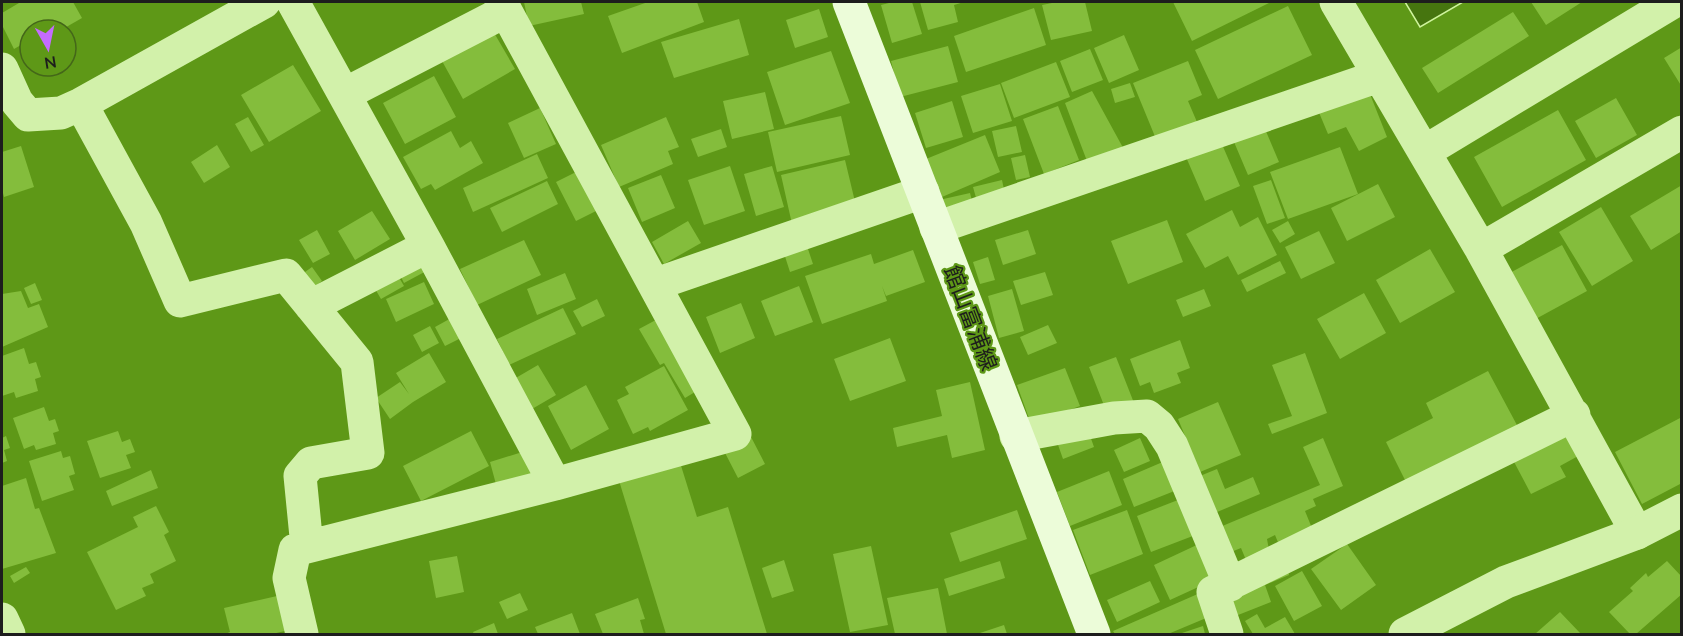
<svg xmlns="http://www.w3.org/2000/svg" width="1683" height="636" viewBox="0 0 1683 636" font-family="Mulish,'Noto Sans JP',sans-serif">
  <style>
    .water { fill: #46750f; stroke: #cff49d; stroke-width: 1.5 }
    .building { fill: #84bd3c }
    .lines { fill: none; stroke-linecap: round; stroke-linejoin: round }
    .minor { stroke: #d2f1aa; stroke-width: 33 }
    .tertiary { stroke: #d2f1aa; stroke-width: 33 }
    .secondary { stroke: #ecfcd9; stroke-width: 33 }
    .labels { text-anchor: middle; stroke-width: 4.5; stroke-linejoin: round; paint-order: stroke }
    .street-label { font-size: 22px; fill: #1d1d1d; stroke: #5e9817 }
  </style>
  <rect width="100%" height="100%" fill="#5e9817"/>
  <!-- water -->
  <path class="water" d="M1405 2H1463L1420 27Z"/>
  <!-- building -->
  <path class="building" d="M18 2H73L82 18 61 30H30V44L28 41 14 49 2 25V13L19 3Z
    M524 2H581L584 14 529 26Z
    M648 2H697L704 22 622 53 608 16Z
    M893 2H912L922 34 892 43 881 5Z
    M920 2H964L954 5 958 22 928 30Z
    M1057 2H1085L1092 31 1051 40 1042 5Z
    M1173 2H1271L1192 41Z
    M1531 2H1582L1546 25Z
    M1288 6 1312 55 1218 99 1195 50Z
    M1034 8 1046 45 966 72 954 36Z
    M819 9 828 37 795 48 786 20Z
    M1513 12 1529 36 1438 93 1422 68Z
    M739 19 749 55 674 78 661 42Z
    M493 31 515 69 463 99 442 61Z
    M1124 35 1139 70 1109 83 1094 48Z
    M948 46 958 82 900 97 891 61Z
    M1682 47V87L1664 58Z
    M1090 49 1103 80 1072 92 1060 61Z
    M831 51 850 103 785 125 767 72Z
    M1188 61 1202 95 1188 101 1197 122 1156 139 1133 83Z
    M1056 62 1070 97 1014 118 1001 83Z
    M293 65 321 111 269 142 241 95Z
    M434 76 456 117 405 144 383 103Z
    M1130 83 1135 97 1115 103 1111 89Z
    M1000 84 1012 121 973 133 961 96Z
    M1366 84 1387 137 1359 151 1346 127 1328 134 1315 103Z
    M1092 91 1127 155 1090 169 1065 103Z
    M765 92 774 129 732 139 723 101Z
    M1616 98 1637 135 1596 158 1575 121Z
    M952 101 963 137 926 148 915 113Z
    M1058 106 1079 160 1044 174 1023 119Z
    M540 108 556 144 524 158 508 123Z
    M1558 110 1586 160 1502 207 1474 157Z
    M841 116 850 155 777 172 768 132Z
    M248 117 264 145 251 152 235 124Z
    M666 117 679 147 668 151 673 164 619 187 601 145Z
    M1016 126 1022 152 998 157 992 131Z
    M721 129 727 147 698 157 691 139Z
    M1265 129 1279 162 1248 175 1234 142Z
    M451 131 460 148 471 141 483 163 435 190 431 184 421 189 403 157Z
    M985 135 1000 172 942 197 926 159Z
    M1221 142 1240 186 1205 201 1186 157Z
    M217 145 230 167 204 183 191 162Z
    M21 146 34 187 4 197 2 189V152Z
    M1340 147 1358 194 1288 219 1270 172Z
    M537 154 548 178 473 212 463 188Z
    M1025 155 1030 177 1016 180 1011 158Z
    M845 160 857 210 792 224 781 175Z
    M730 166 745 211 704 225 688 180Z
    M772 166 784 207 756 216 744 174Z
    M584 168 604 207 576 221 556 182Z
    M661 175 675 208 642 222 628 188Z
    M1002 180 1006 199 978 205 973 187Z
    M1271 180 1285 218 1267 224 1253 186Z
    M547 181 558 204 502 232 490 208Z
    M1378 184 1395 217 1347 241 1331 208Z
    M1682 185V231L1651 250 1630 216Z
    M970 193 974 209 943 217 939 200Z
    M1601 207 1633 261 1592 286 1559 232Z
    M1232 210 1240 227 1258 217 1277 255 1238 275 1228 256 1205 268 1186 234Z
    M372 211 390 239 355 260 338 231Z
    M1167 220 1183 262 1128 284 1111 241Z
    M688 221 701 243 664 264 652 242Z
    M1288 221 1295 234 1280 243 1272 230Z
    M317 230 330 254 313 263 299 240Z
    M1028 230 1036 254 1003 265 995 240Z
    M1319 231 1335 263 1301 279 1285 247Z
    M804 237 813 264 790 272 781 244Z
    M524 240 541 275 477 305 460 269Z
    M1562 245 1587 291 1532 321 1506 275Z
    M1430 249 1455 292 1400 323 1376 280Z
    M913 250 925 282 886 296 882 286 887 301 822 324 805 276 871 254 874 264Z
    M423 257 430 269 404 283 398 271Z
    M988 257 995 280 980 284 973 262Z
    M1280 261 1286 273 1247 292 1241 280Z
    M312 267 322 281 309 291 298 277Z
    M1045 272 1053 295 1021 305 1013 281Z
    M565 273 576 299 537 315 527 289Z
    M397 274 404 286 381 299 374 287Z
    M424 282 434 304 396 322 386 299Z
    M35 283 42 300 31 304 24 288Z
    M799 286 813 322 775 336 761 301Z
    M1012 289 1024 331 999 338 988 296Z
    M1204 289 1211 306 1183 317 1176 300Z
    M21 291 28 308 39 304 48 327 2 347V294Z
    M1364 293 1386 333 1340 359 1317 319Z
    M597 299 605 316 582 327 573 311Z
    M741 303 755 338 720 353 706 317Z
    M563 308 576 334 509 365 497 339Z
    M667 314 705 386 685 398 664 363 660 365 639 329Z
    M453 317 463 337 445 346 435 327Z
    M1048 325 1057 343 1028 355 1020 337Z
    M430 326 439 343 422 352 413 335Z
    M890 338 906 381 850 401 834 359Z
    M1180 340 1190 368 1177 373 1181 383 1154 393 1150 382 1140 386 1130 359Z
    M24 348 29 364 36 362 41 377 35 379 38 391 16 398 14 392 2 396V356Z
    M429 353 446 382 413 402 390 419 376 398 400 382 409 394 396 373Z
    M1305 353 1327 413 1272 434 1268 424 1292 416 1272 365Z
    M1116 357 1134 403 1107 413 1089 367Z
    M538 365 556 395 532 409 514 379Z
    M664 366 688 410 650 431 648 427 633 434 617 400 629 394 625 387Z
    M1065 368 1080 406 1031 424 1017 385Z
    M1488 371 1518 427 1407 484 1386 442 1433 418 1426 403Z
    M970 382 985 450 952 458 947 435 897 447 893 428 942 416 936 390Z
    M586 385 609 429 571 450 548 406Z
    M1218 402 1241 455 1200 472 1178 419Z
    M44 407 49 421 55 419 59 431 53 433 56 444 36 450 34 445 24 449 13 418Z
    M1682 417V483L1642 504 1615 452Z
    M1088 430 1094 447 1063 459 1057 442Z
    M118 431 122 442 130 439 135 452 126 455 131 468 100 478 87 441Z
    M471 431 489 466 421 501 403 466Z
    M750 435 765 464 738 478 723 449Z
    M1570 435 1580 455 1560 466 1566 477 1531 494 1513 460Z
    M6 436 10 448 4 450 7 461 2 463V438Z
    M1140 438 1150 461 1124 472 1114 450Z
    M1323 438 1343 486 1313 499 1316 506 1305 511 1316 538 1282 552 1275 535 1267 539 1269 550 1246 560 1241 548 1231 552 1220 527 1320 485 1303 447Z
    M532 449 540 474 497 488 490 462Z
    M61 451 63 458 70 456 75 474 69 476 74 490 42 501 29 461Z
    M678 456 697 517 728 507 767 634H666L617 474Z
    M1165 461 1177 490 1134 507 1123 479Z
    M1217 469 1225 489 1253 477 1260 494 1210 515 1195 478Z
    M151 470 158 488 112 506 106 491Z
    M1109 471 1122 505 1070 526 1057 492Z
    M26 478 35 509 39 508 56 553 2 569V486Z
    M1183 498 1198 534 1151 552 1137 516Z
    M156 506 169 532 164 535 176 561 150 574 154 583 142 588 146 596 116 610 87 552 138 527 133 517Z
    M1017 510 1027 539 960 562 950 533Z
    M1127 510 1143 554 1090 575 1073 530Z
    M1201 543 1218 578 1170 600 1154 565Z
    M1347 544 1376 585 1341 610 1311 569Z
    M871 546 888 625 850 632 833 554Z
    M457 556 464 592 436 598 429 561Z
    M784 560 794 591 772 598 762 568Z
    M1000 561 1005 578 949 596 944 579Z
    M1667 561 1682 577V594L1636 634H1630L1609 612 1633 591 1630 588 1646 573 1648 577Z
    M26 567 30 573 14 583 10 576Z
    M1288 570 1289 575 1265 585 1271 602 1233 617 1224 596Z
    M1302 571 1322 606 1294 621 1275 586Z
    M1150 581 1160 602 1117 622 1107 600Z
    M938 588 947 634H895L887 598Z
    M520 593 528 610 507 619 499 602Z
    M1200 593 1211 616 1168 634H1115L1113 631Z
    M277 596 285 631 272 634H225L230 632 224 608Z
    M638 598 645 619 640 620 644 634H603L595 614Z
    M1560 612 1581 634H1535Z
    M572 613 580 634H538L535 627Z
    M1257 614 1265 628 1285 617 1295 634H1253L1245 621Z
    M494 623 498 634H474L473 632Z
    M1004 625 1007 634H977Z
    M1203 626 1205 634H1179Z"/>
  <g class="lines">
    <!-- minor -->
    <path class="minor" d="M293 2 428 246 555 484
      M1336 2 1481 249 1637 533
      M2 69 17 102 28 115 61 113 81 104 264 2
      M345 94 506 11
      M81 104 146 223 180 301 286 275 357 362 368 453 311 463 300 476 307 547
      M1424 152 1673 2
      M936 228 1379 76
      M1481 249 1682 132
      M656 284 923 192
      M311 306 428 246
      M1016 436 1114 418 1147 416 1159 426 1172 446 1230 585
      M2 619 9 634
      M302 634 289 578 295 550 555 484 735 434 501 2
      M1227 634 1213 592 1574 415"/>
    <!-- tertiary -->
    <path class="tertiary" d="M1405 634 1506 582 1637 533 1682 510"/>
    <!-- secondary -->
    <path class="secondary" d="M849 2 1094 634"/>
  </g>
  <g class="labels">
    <!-- street labels -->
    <g class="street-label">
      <text transform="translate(971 318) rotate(69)" y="8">館山富浦線</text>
    </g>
  </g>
  <!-- border -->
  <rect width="1683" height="636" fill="none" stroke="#1d1d1d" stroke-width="6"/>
  <!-- north arrow -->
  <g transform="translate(48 48) rotate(171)"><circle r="28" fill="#5e9817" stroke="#446719" stroke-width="1.5"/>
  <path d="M0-4.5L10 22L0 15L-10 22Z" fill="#c46bff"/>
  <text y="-9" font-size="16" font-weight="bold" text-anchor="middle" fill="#1d1d1d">N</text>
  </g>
</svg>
